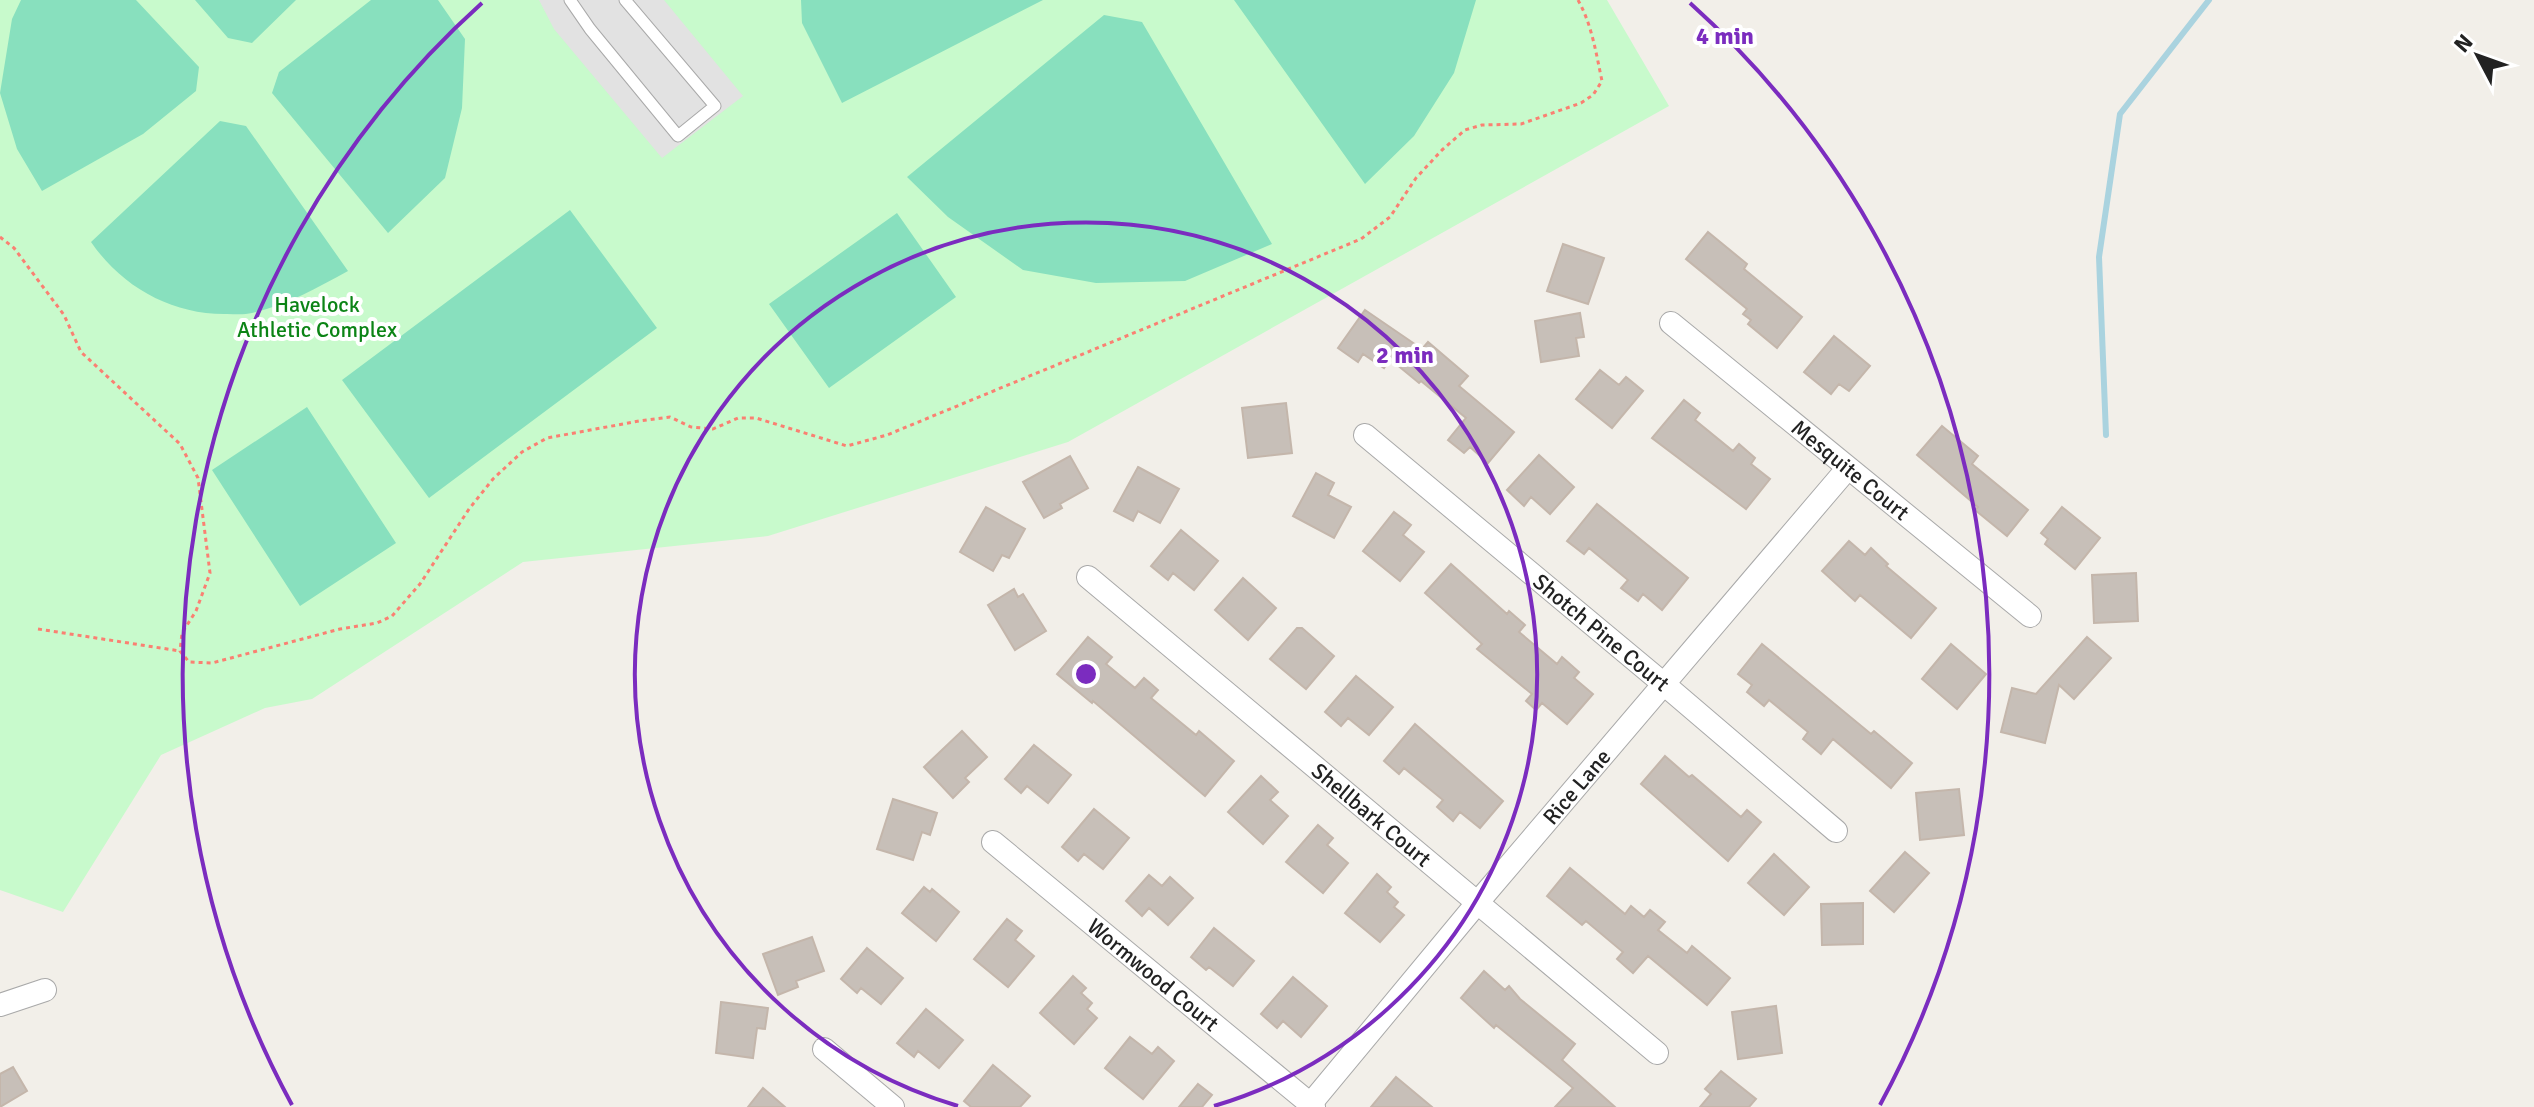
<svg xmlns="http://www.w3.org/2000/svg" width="2534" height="1107" viewBox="0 0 2534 1107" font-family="Signika,sans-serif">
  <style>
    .park { fill: #c8facc }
    .pitch { fill: #88e0be }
    .parking { fill: #e2e2e2 }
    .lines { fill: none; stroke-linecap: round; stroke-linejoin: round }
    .stream { stroke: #aad3df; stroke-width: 6 }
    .building { fill: #c7bfb8; stroke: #c4b6ab; stroke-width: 2 }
    .service-casing { stroke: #a9a9a9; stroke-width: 13 }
    .minor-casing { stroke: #a9a9a9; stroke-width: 24 }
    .path { stroke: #fa8072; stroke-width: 3; stroke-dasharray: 4 4; stroke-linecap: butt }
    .service { stroke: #fff; stroke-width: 11 }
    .minor { stroke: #fff; stroke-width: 22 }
    .ring { fill: none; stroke: #7b2cbf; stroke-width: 4 }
    .labels { text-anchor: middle; stroke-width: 8; stroke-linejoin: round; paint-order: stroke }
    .park-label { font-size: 22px; fill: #0c8416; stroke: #fff }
    .street-label { font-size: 22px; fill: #222; stroke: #fff }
    .centre { fill: #7b2cbf; stroke: #fff; stroke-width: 4 }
    .ring-label { font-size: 24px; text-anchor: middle; font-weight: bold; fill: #7b2cbf; stroke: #fff; stroke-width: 8; stroke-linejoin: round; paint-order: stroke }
  </style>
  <rect width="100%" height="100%" fill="#f2efe9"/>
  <!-- park -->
  <path class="park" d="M0 0H1607L1669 106 1068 442 768 536 523 562 312 699 265 708 161 755 63 912 0 890Z"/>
  <!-- pitch -->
  <path class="pitch" d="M21 0H136L199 67 196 91 143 134 42 191 17 149 0 93 12 19Z
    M195 0H296L252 43 228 38Z
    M371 0H438L465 39 462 108 445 178 388 233 272 93 279 72Z
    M801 0H1043L842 103 802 23Z
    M1234 0H1476L1454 73 1414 136 1365 184Z
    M1104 15 1142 22 1272 244 1185 281 1096 283 1023 270 948 217 907 177Z
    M220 121 246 126 348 271C317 288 287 305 252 313 244 315 235 314 227 314 172 315 122 287 91 242Z
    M570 210 657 328 429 498 342 380Z
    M897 213 956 297 829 388 769 304Z
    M307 407 396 543 300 606 212 470Z"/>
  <!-- parking -->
  <path class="parking" d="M539 0H664L743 96 662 158 554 29Z"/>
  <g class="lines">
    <!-- stream -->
    <path class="stream" d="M2106 435 2099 257 2120 114 2209 0"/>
  </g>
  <!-- building -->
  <path class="building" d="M1708 232 1747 264 1744 269 1802 317 1777 348 1748 324 1751 320 1743 314 1747 309 1686 259Z
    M1563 244 1604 258 1588 304 1547 291Z
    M1365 310 1422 349 1428 342 1468 376 1459 386 1514 432 1488 463 1470 447 1464 453 1448 440 1466 418 1421 381 1419 383 1390 359 1384 368 1363 354 1358 362 1338 348Z
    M1580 313 1584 337 1576 338 1579 356 1541 362 1535 321Z
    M1834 336 1870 366 1849 391 1839 384 1831 394 1804 372Z
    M1600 370 1619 385 1626 377 1643 391 1612 428 1576 399Z
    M1684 400 1700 413 1695 420 1733 451 1739 444 1755 458 1751 464 1770 479 1746 509 1652 438Z
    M1286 403 1292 453 1248 458 1242 408Z
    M1942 426 1978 456 1972 464 2028 510 2007 536 1975 510 1978 507 1917 455Z
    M1539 455 1574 487 1550 514 1531 497 1524 506 1507 490Z
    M1070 456 1088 488 1060 504 1062 508 1044 518 1023 482Z
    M1138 467 1179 489 1160 523 1138 511 1133 521 1114 511Z
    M1316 473 1334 483 1328 495 1351 507 1334 538 1293 516Z
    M1597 504 1688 578 1662 610 1643 594 1638 601 1621 588 1628 580 1589 548 1584 554 1567 541Z
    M986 507 1025 529 1009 558 1002 555 993 571 960 552Z
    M2062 507 2100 538 2075 569 2045 544 2048 539 2041 533Z
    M1394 512 1411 525 1403 535 1424 552 1400 581 1363 551Z
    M1181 530 1218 561 1194 590 1173 573 1168 580 1151 566Z
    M1849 541 1865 555 1871 548 1888 564 1886 566 1936 608 1911 638 1860 595 1855 601 1822 571Z
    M1451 564 1507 614 1509 611 1525 625 1519 632 1557 664 1562 657 1579 672 1574 678 1593 694 1567 724 1542 703 1536 710 1526 701 1532 694 1477 649 1482 644 1425 593Z
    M2136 573 2138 621 2094 623 2092 575Z
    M1243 578 1276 608 1248 640 1215 610Z
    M1014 589 1018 597 1023 594 1046 631 1015 650 988 605Z
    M1297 628H1302L1334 656 1306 689 1270 659Z
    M1088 637 1112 657 1106 664 1135 688 1144 678 1158 690 1151 698 1196 735 1199 731 1234 761 1205 796 1093 701 1092 703 1057 674Z
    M2087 637 2111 658 2074 699 2059 685 2045 743 2001 732 2012 688 2036 694Z
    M1762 644 1871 734 1874 731 1912 763 1891 788 1833 739 1821 754 1803 739 1808 732 1769 700 1764 706 1747 692 1752 685 1738 674Z
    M1951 644 1986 674 1957 709 1922 679Z
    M1356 676 1393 707 1369 735 1348 718 1341 726 1325 712Z
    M1415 724 1503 801 1480 828 1460 812 1453 821 1437 807 1443 800 1404 768 1399 774 1384 761Z
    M962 731 987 757 965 778 969 782 953 798 924 767Z
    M1034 745 1071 775 1048 803 1027 786 1021 793 1005 779Z
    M1665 756 1689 777 1692 775 1741 817 1747 810 1761 822 1728 861 1641 784Z
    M1261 776 1278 792 1270 800 1288 816 1263 844 1228 812Z
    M1959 789 1964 835 1920 840 1916 793Z
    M893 799 937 813 930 835 922 832 913 860 877 849Z
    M1094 809 1129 838 1103 869 1084 854 1078 861 1062 847Z
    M1318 825 1333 838 1327 845 1348 863 1323 893 1286 862Z
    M1905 852 1929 873 1894 912 1870 891Z
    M1774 854 1809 887 1784 915 1748 883Z
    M1570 868 1625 914 1631 906 1644 917 1650 910 1665 922 1658 930 1687 953 1692 946 1730 978 1707 1005 1648 956 1633 973 1617 959 1623 952 1586 921 1582 925 1547 896Z
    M1377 874 1391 887 1387 892 1398 902 1394 907 1404 915 1380 942 1345 913Z
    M1149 875 1162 886 1170 877 1193 898 1168 925 1149 908 1142 916 1126 901Z
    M924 887 930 892 932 889 959 912 936 941 902 913Z
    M1863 903V944L1822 945 1821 904Z
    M1007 919 1022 931 1015 940 1034 956 1008 987 974 959Z
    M1214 928 1254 961 1233 986 1209 967 1206 970 1191 957Z
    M812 937 824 971 796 981 798 987 778 995 763 954Z
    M867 948 903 978 881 1004 861 988 857 993 841 979Z
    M1484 971 1505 990 1509 986 1520 999 1575 1044 1562 1060 1615 1107H1555L1573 1088 1496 1025 1494 1028 1461 998Z
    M1073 976 1086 988 1081 993 1092 1003 1087 1009 1097 1018 1074 1044 1040 1013Z
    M1293 977 1327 1006 1301 1037 1283 1021 1277 1028 1261 1014Z
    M721 1002 768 1008 765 1029 757 1028 753 1058 716 1053Z
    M1776 1006 1782 1053 1738 1059 1732 1012Z
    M926 1009 963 1040 939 1068 918 1051 914 1057 897 1043Z
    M1130 1037 1152 1054 1158 1047 1174 1061 1143 1099 1105 1068Z
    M993 1065 1030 1096 1020 1107H971L964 1101Z
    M13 1067 27 1091 0 1107V1074Z
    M1721 1071 1756 1099 1749 1107H1700L1711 1094 1705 1089Z
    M1396 1077 1432 1107H1371Z
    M1198 1084 1212 1095 1202 1107H1179Z
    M763 1088 785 1107H748Z"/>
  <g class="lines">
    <!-- service casing -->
    <g class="service-casing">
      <path id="service" d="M570 0 590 29 678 136 715 106 625 0"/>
    </g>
    <!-- minor casing -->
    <g class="minor-casing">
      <g id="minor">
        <path id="s1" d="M1671 323 2030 616"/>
        <path id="s2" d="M1365 435 1665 685 1836 831"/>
        <path id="s3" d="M1088 577 1657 1053"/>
        <path id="s4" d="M993 842 1314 1107"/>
        <path d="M0 1005 45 990"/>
        <path d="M824 1049 893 1107"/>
        <path id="s5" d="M1308 1107 1478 902 1847 469"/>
      </g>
    </g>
    <!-- path -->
    <path class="path" d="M0 237 14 248 64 315 81 352 180 444 198 478 210 573 196 611 182 633 180 651 189 662 212 663 340 629 377 623 392 616 420 584 469 509 493 479 522 452 547 438 639 421 670 417 691 427 713 429 738 418H756L847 446 887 435 1361 239 1390 217 1416 178 1442 150 1465 130 1482 125 1521 124 1581 103 1593 95 1602 81C1596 53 1592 25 1578 0
      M38 629 180 651"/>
    <!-- service -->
    <use href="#service" class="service"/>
    <!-- minor -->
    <use href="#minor" class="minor"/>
  </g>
  <!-- distance rings -->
  <g class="ring">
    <path d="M958 1106A451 451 0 1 1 1214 1106"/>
    <path d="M292 1105A903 903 0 0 1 482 3M1690 3A903 903 0 0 1 1880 1105"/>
  </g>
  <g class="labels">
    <!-- park labels -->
    <g class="park-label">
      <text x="317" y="312">Havelock<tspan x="317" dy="25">Athletic Complex</tspan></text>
    </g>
    <!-- street labels -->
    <g class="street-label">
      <text dy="8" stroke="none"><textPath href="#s1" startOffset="232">Mesquite Court</textPath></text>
      <text dy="8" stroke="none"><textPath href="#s2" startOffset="308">Shotch Pine Court</textPath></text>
      <text dy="8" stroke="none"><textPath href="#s5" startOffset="418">Rice Lane</textPath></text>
      <text dy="8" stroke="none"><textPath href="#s3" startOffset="370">Shellbark Court</textPath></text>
      <text dy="8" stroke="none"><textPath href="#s4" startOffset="208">Wormwood Court</textPath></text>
    </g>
  </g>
  <circle cx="1086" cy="674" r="12" class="centre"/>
  <g class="ring-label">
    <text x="1725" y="44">4 min</text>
    <text x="1405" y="363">2 min</text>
  </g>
  <!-- north arrow -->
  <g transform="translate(2478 56) rotate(311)" stroke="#ffffff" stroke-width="6" paint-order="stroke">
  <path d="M0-6L14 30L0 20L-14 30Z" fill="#222222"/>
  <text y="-12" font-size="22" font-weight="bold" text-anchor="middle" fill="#222222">N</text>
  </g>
</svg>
